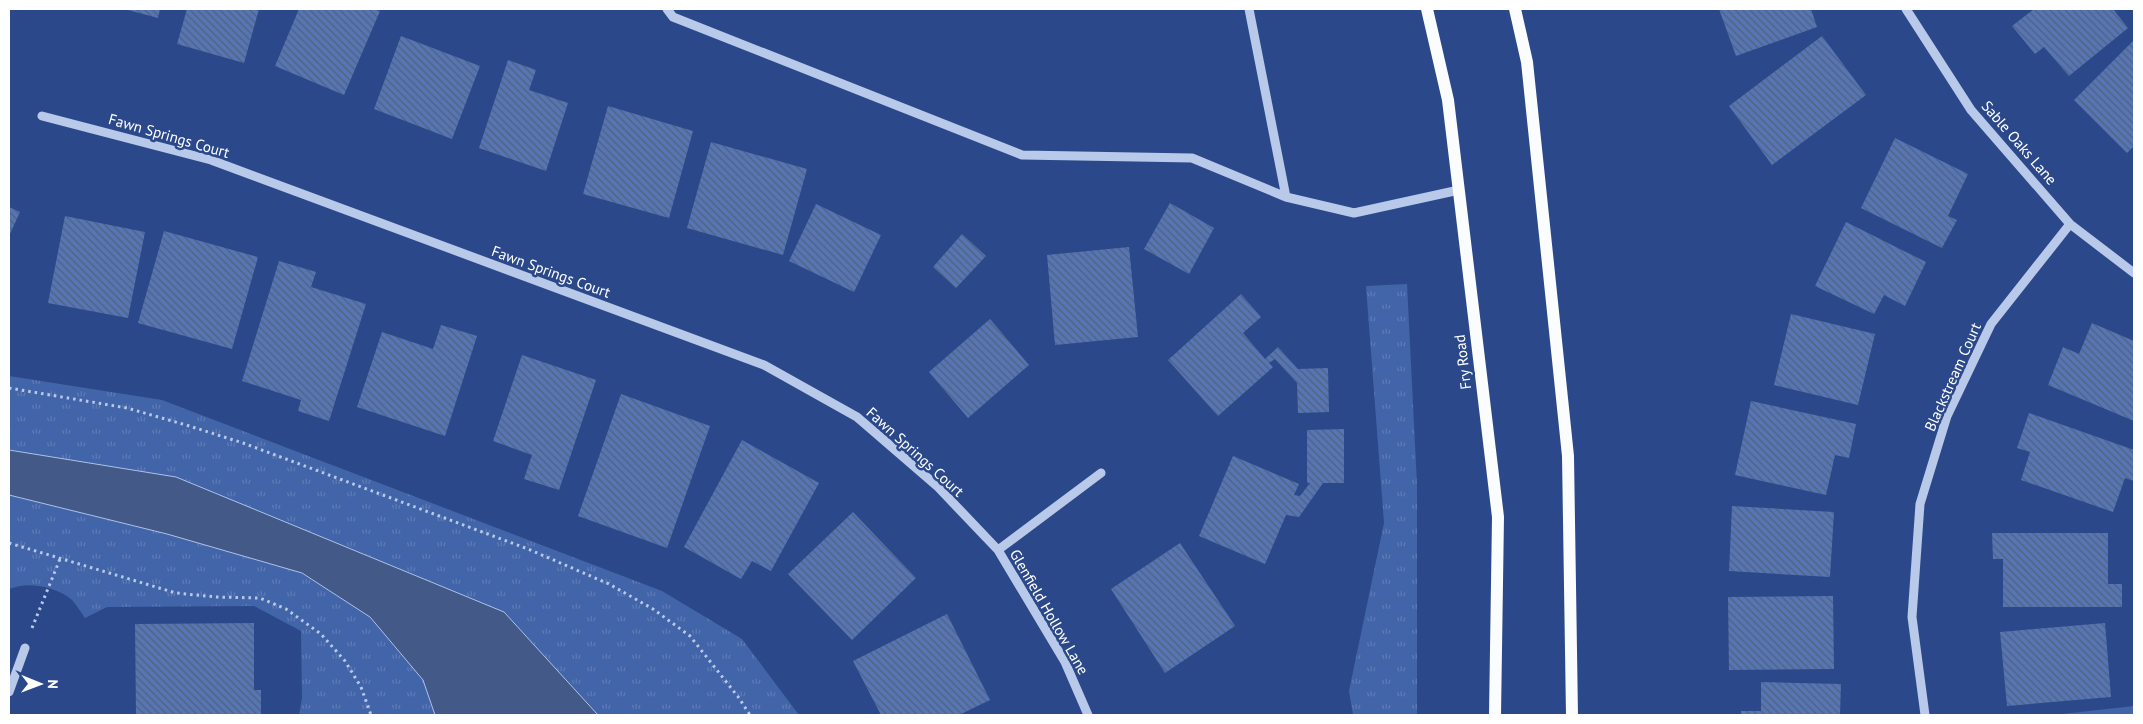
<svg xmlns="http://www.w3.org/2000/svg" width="2143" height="724" viewBox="0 0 2143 724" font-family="'PT Sans',sans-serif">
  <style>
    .grass { fill: url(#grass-tufts) }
    .water { fill: #435987; stroke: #adc2e9 }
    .building { fill: url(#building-back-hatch) }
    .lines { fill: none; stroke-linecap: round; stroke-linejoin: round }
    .path { stroke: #b8c9e9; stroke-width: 3; stroke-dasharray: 2.5 4; stroke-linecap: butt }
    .minor { stroke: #b8c9e9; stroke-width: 9 }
    .major { stroke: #fafcfe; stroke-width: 12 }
    .labels { text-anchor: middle; stroke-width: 5; stroke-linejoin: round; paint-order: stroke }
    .street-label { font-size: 15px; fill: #fff; stroke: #2b498a }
  </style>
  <defs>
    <pattern id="grass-tufts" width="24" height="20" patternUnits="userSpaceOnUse" patternTransform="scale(1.25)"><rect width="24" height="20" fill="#4264a8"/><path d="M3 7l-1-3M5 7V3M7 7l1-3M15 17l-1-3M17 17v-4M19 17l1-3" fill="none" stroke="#5e7bb5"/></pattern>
    <pattern id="building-back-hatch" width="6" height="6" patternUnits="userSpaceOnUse" patternTransform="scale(1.25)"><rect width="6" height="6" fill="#5675b2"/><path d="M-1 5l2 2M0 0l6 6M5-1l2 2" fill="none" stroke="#51607f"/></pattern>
  </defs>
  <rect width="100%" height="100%" fill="#2b498a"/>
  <!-- grass -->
  <path class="grass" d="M1407 284 1417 485V715H1353L1349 691 1384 523 1366 286Z
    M9 376 162 400 662 591 742 639 799 715H299L302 698 301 631 254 606 107 607 85 618C81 612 76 604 71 599 55 586 27 581 9 589Z
    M2134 706V715H2054Z"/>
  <!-- water -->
  <path class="water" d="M9 450 176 477 504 612 598 715H435L423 680 370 617 302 573 167 534 9 495Z"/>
  <!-- building -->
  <path class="building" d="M124 9H160L158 18Z
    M187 9H259L244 63 177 44Z
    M299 9H374L380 11 344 95 275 66Z
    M1719 9H1811L1817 27 1736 56Z
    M2034 9H2113L2128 28 2069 76 2044 47 2035 54 2012 26Z
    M401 36 480 66 452 139 374 109Z
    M1822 36 1866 95 1772 165 1729 106Z
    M2134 40V146L2127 153 2074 100Z
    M508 60 536 70 529 90 568 103 546 171 479 148Z
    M608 106 693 131 669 218 583 194Z
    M1895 138 1968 174 1948 216 1957 220 1942 248 1861 208Z
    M711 142 807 169 783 255 687 228Z
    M1170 203 1214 228 1189 274 1144 249Z
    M816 204 881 235 854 292 789 261Z
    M9 207 20 212 9 236Z
    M65 216 145 232 128 318 48 303Z
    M1846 222 1926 262 1905 306 1884 295 1874 314 1815 286Z
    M164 231 258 257 232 349 138 323Z
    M962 234 986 256 956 288 933 267Z
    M1129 247 1138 337 1055 345 1047 255Z
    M279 261 316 272 311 287 366 304 329 421 298 411 301 400 242 381Z
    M1241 294 1261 317 1243 333 1265 359 1278 347 1298 369 1328 368 1329 412 1298 413 1297 383 1275 359 1269 363 1273 367 1218 416 1168 360Z
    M1791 314 1875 334 1858 405 1774 385Z
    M990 319 1029 365 968 418 929 372Z
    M2092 323 2134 341V421L2048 385 2063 347 2079 354Z
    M441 325 477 336 445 436 357 407 382 332 433 349Z
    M522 355 596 380 559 490 524 479 532 455 493 441Z
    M621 394 710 426 667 548 578 516Z
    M1751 401 1856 424 1849 458 1835 455 1826 495 1735 475Z
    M2029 413 2134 450V481L2125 478 2113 512 2021 480 2030 452 2017 448Z
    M1344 429V483H1323L1299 517 1286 515 1265 564 1199 536 1233 456 1299 484 1294 495 1300 496 1310 483H1307V430Z
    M742 440 819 483 771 571 752 561 741 579 684 547Z
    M1732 506 1834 512 1830 577 1729 571Z
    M853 512 916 578 852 640 788 574Z
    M1992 533H2108V584H2122V607H2003V559H1993Z
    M1180 543 1235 626 1165 673 1111 589Z
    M1833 596 1834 669 1729 670 1728 597Z
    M947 614 990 700 959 715H881L853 661Z
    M254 623V690H261V715H136L135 624Z
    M2105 623 2111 697 2007 706 2000 632Z
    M1761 682 1841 684 1840 715H1741V711H1761Z"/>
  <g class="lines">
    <!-- path -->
    <path class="path" d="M9 388 127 408 186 425 243 443 528 549 609 584 653 609 690 636 739 698 750 715
      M9 543 176 593 216 597 260 598 286 609 321 634 345 661 361 687 371 715
      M32 628 60 559"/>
    <!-- minor -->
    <path class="minor" d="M667 9 673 17 1022 155 1192 158 1286 197
      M1249 9 1286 197 1354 213 1459 190
      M1906 9 1971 110 2070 224 2134 273
      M42 116 211 160 764 365 857 417 937 486 998 550 1065 662 1088 715
      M998 550 1101 473
      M9 692 25 648
      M1925 715 1912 617 1920 504 1947 416 1991 324 2070 224"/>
    <!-- major -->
    <path class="major" d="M1427 9 1448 100 1498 517 1495 715
      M1515 9 1527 62 1568 456 1572 715"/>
  </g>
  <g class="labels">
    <!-- street labels -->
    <g class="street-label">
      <text transform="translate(169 136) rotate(16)" y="5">Fawn Springs Court</text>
      <text transform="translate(2019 143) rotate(49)" y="5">Sable Oaks Lane</text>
      <text transform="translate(551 272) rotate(20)" y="5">Fawn Springs Court</text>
      <text transform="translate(1463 362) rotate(-97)" y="5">Fry Road</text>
      <text transform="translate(1953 377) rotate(-66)" y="5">Blackstream Court</text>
      <text transform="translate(915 452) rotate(42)" y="5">Fawn Springs Court</text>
      <text transform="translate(1049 612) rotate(60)" y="5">Glenfield Hollow Lane</text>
    </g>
  </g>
  <!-- border -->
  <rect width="2143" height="724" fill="none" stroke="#ffffff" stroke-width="20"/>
  <!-- north arrow -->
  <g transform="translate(40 684) rotate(91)" stroke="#2b498a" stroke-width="4" paint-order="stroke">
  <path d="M0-4L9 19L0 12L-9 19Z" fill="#ffffff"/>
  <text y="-8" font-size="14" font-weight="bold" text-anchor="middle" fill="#ffffff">N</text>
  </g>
</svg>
